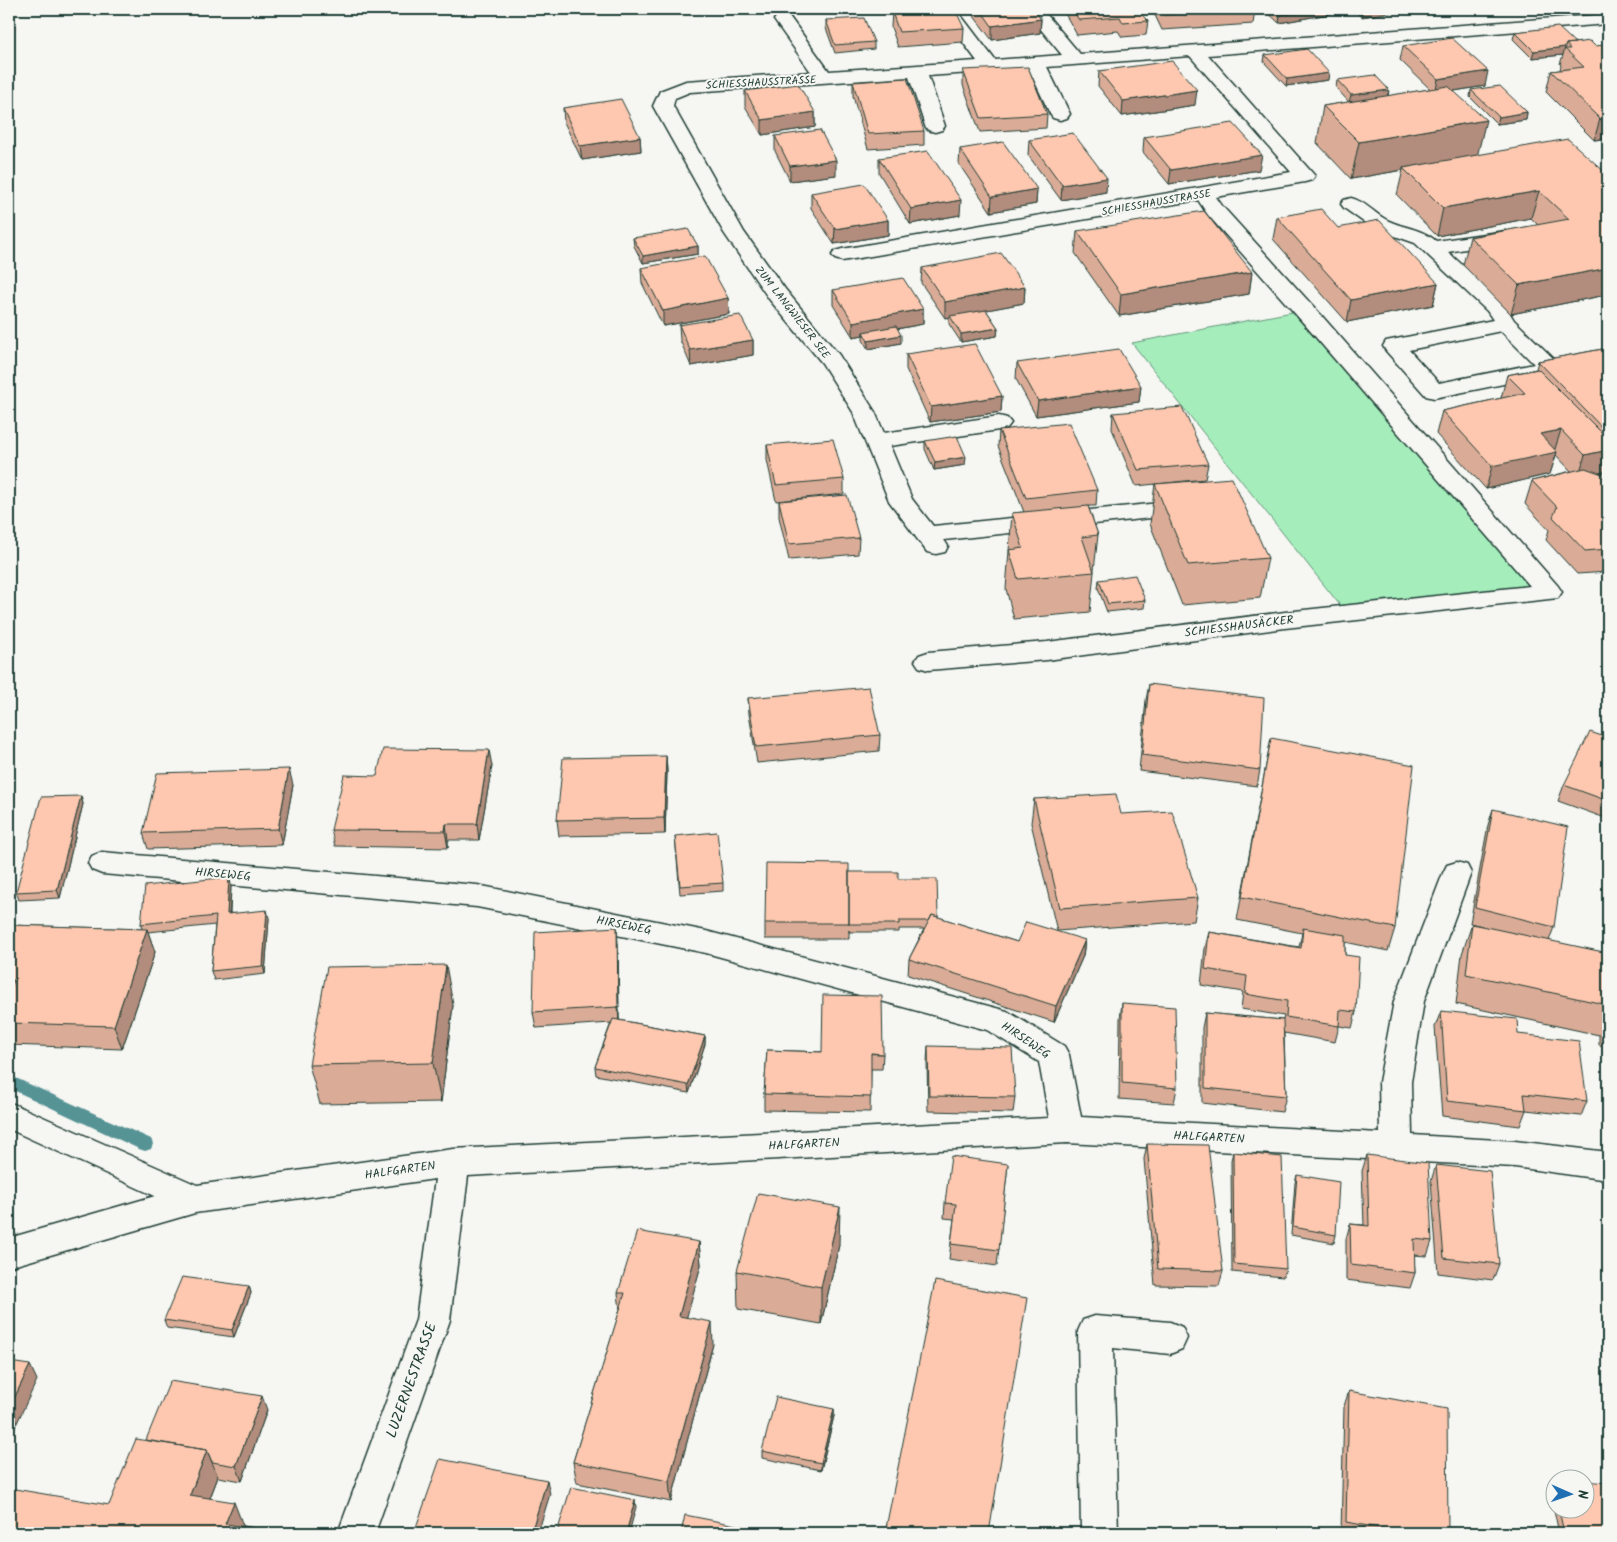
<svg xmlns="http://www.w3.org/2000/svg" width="1617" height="1542" viewBox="0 0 1617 1542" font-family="Kalam,sans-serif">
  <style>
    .green { fill: #a5eebc; stroke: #629678 }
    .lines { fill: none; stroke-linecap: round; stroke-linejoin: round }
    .stream { fill: #579395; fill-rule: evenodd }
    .minor-casing { stroke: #1f3d34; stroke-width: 3 }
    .minor { fill: #f6f6f2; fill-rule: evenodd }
    .wall { fill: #daac97; stroke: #1f3d34 }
    .shaded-wall { fill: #b28c7b; stroke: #1f3d34 }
    .building { fill: #fec8b0; stroke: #1f3d34 }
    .labels { text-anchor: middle; stroke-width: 4; stroke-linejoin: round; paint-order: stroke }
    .far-street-label { font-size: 11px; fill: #1f3d34; stroke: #f6f6f2 }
    .street-label { font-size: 12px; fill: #1f3d34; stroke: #f6f6f2 }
    .near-street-label { font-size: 15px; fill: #1f3d34; stroke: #f6f6f2 }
  </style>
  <rect width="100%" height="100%" fill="#f6f6f2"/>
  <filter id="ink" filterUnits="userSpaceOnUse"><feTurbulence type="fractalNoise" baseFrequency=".02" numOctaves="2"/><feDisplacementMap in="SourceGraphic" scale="10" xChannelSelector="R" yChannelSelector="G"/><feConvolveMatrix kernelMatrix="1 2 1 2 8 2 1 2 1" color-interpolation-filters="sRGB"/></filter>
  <g filter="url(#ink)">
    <!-- green -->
    <path class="green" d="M1292 312 1539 589 1343 609 1132 343Z"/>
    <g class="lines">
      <!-- stream -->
      <path class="stream" d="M9 1075 151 1139 153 1144 151 1149 145 1151 139 1149 9 1088Z"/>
      <!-- minor casing -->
      <g class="minor-casing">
        <path id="minor" d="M938 9H956L995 60 1062 55 1024 9H1042L1080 54 1608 14V24L1208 55 1315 176 1312 180 1305 182 1216 197 1223 207 1322 316 1558 586 1562 592 1558 598 1285 628 1047 660 928 670 919 667 915 661 919 655 928 652 1047 642 1285 612 1530 586 1306 326 1208 215 1198 200 842 261 835 259 832 255 835 251 842 249 1291 172 1190 56 1047 67 1070 114 1067 118 1060 120 1053 118 1050 114 1029 69 928 76 945 126 942 130 935 132 928 130 925 126 909 77 706 91 690 92 675 98 673 106 744 232 785 289 839 355 875 412 884 433 999 416 1007 418 1011 423 1007 428 999 430 890 446 912 499 933 526 1189 500 1198 502 1201 507 1198 512 1189 514 944 540 948 546 945 552 936 554 927 552 889 501 853 412 822 363 769 299 724 233 653 106 660 91 686 81 811 72 774 20 777 16 783 15 789 16 829 71 977 61Z
          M1351 198C1364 201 1373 212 1385 219 1401 228 1422 228 1436 241L1505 231 1512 233 1515 237 1512 241 1448 252 1503 302 1514 320 1555 360 1608 349V363L1434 398 1426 396 1386 351 1383 346 1386 341 1493 320 1487 311 1415 243 1372 228 1344 208 1341 204 1344 200ZM1501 331 1534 364 1439 383 1409 350Z
          M102 852 477 885 706 931 996 1008 1007 1011 1064 1046 1069 1055 1081 1117 1380 1133 1379 1082 1394 1001 1443 873 1447 865 1457 862 1467 865 1471 873 1424 1001 1411 1082 1412 1135 1515 1141 1608 1152V1180L1515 1167 1067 1143 468 1176 450 1320 375 1533H338L416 1320 435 1179 195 1213 9 1267V1238L155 1196 9 1129V1102L197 1185 453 1149 1049 1118 1039 1062 987 1030 706 953 477 907 102 874 92 870 88 863 92 856Z
          M1095 1316 1170 1322 1182 1327 1187 1338 1182 1349 1170 1354 1113 1348 1118 1533H1081L1078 1331 1083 1320Z"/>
      </g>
      <!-- minor -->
      <use href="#minor" class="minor"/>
    </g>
    <!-- wall -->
    <path class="wall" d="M973 9H1033L1041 19 1040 33 992 40 973 15Z
      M1063 9H1136L1148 21 1146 35 1122 37 1118 31 1077 35 1063 10Z
      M1152 9H1254L1255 10 1253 24 1162 30Z
      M1264 9H1335L1334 13 1279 23Z
      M1353 9H1398V11L1361 17Z
      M892 12 964 28 963 42 898 47 891 27Z
      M826 20 874 42V49L835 53 826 28Z
      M1515 32 1608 48V144L1603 139 1594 140 1546 92 1551 71 1560 70 1561 65 1560 64 1563 55 1532 58 1513 39Z
      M1403 46 1485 86 1454 91 1478 155 1608 173V297L1606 295 1511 314 1463 265 1470 237 1538 225 1531 218 1437 236 1397 195 1403 170 1351 179 1317 143 1323 106 1349 102 1336 88 1337 80 1389 90 1388 96 1430 89 1400 60Z
      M1265 55 1328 80 1286 86 1264 62Z
      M963 70 1047 114 1046 128 980 132 963 85Z
      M1099 71 1195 105 1122 116 1098 86Z
      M853 82 924 131V145L868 149 853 96Z
      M1471 90 1527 112 1526 120 1497 124 1470 97Z
      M745 91 815 112V127L762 135 745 106Z
      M563 108 640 137 641 151 582 160 564 122Z
      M775 136 836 175 790 181 775 151Z
      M1144 137 1259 170 1169 184 1143 152Z
      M1029 140 1106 192 1061 200 1028 155Z
      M960 149 1037 189 1036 204 991 212 959 164Z
      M879 158 960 215 910 224 879 173Z
      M811 193 888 220V235L834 244 811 208Z
      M1277 217 1338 228 1438 283 1433 305 1347 322 1273 239Z
      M1077 231 1252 272 1249 294 1119 316 1075 253Z
      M633 238 698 246V254L643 263 634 246Z
      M641 268 728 298 729 314 663 326 642 283Z
      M922 268 1025 287 1024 303 986 310 998 328 997 336 961 342 949 324V317L945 318 921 283Z
      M833 290 923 309V324L897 329 901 343 868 349 863 340V335L853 337 833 305Z
      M679 325 753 340V355L691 366 680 340Z
      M1608 348V471L1600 473 1608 476V572L1577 574 1546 540 1549 530 1525 504 1532 481 1571 471 1556 455 1550 474 1486 489 1436 434 1442 411 1502 398H1501L1507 375 1536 369 1538 361Z
      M906 354 1002 396 1001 412 930 422 906 369Z
      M1017 363 1141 386 1139 402 1036 416 1016 379Z
      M1113 413 1208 464 1205 479 1136 486 1112 429Z
      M999 430 1097 490 1096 506H1088L1098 535 1094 570V572L1090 612 1014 619 1006 589 1012 513 1024 512 998 446Z
      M925 441 965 465 934 470 925 449Z
      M767 445 844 479V494L776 501 767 460Z
      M1155 484 1268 558 1260 598 1182 605 1150 524Z
      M779 501 859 538 858 554 789 560 779 517Z
      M1099 580 1145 600 1144 608 1107 612 1098 588Z
      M1149 684 1260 770 1257 786 1139 771 1146 700Z
      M748 698 880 735 879 751 757 763 749 714Z
      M1271 738 1395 928 1388 951 1345 942V955L1356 1012 1352 1028 1339 1026 1335 1042 1284 1033 1286 1096 1282 1112 1202 1103V1028L1205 1013 1283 1020 1284 1016 1241 1009 1243 992 1201 985 1205 948 1209 932 1299 947 1302 933 1237 920Z
      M1608 738V819L1558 801 1564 785Z
      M666 756 667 772 665 834 559 836 557 820Z
      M492 766 479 840H448V848L335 846 331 830 377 776Z
      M293 785 282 845 148 849 143 833Z
      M81 796 83 804 60 898 19 900 16 892Z
      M1034 799 1121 814 1198 898 1194 921 1057 931 1031 823Z
      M1493 809 1554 927 1549 941 1606 953 1608 948V1047L1599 1045V1035L1456 1004 1462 954 1472 924 1482 926 1470 923 1488 825Z
      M675 836 723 883V891L680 894Z
      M849 872 898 879 938 917 1017 942 1085 940 1083 956 1054 1022 908 975 909 959 924 929H899V932H849V930V939H765V923Z
      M229 877 231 885 230 913 269 918 265 974 214 980 211 971 215 925 148 932 155 952 122 1049 9 1045V925L142 929 141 924Z
      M618 943 619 1020 705 1036V1044L689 1093 596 1075 595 1067 611 1023 536 1028 533 1012Z
      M1122 1003 1177 1088 1174 1103 1119 1099 1120 1019Z
      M453 1005 441 1102 320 1104 309 1065Z
      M1441 1011 1518 1034 1587 1101 1581 1116 1526 1110 1520 1126 1442 1116 1435 1027Z
      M928 1046 1015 1097 1013 1113 928 1111 927 1062Z
      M767 1050 883 1054 882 1069H871L870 1112 764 1110V1094Z
      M1147 1144 1223 1271 1219 1286 1155 1285 1144 1159Z
      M1233 1152 1286 1269 1283 1277 1232 1272 1231 1160Z
      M1367 1155 1432 1241 1427 1256 1414 1255 1415 1273 1410 1288 1346 1280V1239L1350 1224 1364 1225 1362 1171Z
      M1008 1164 997 1266 949 1259 954 1219 944 1218 945 1203Z
      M1436 1165 1499 1264 1493 1280 1438 1273 1431 1181Z
      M1297 1175 1336 1235 1334 1243 1291 1235 1295 1183Z
      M699 1242 701 1265 686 1317 713 1344 671 1502 577 1483 573 1462 620 1310 618 1293Z
      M839 1245 821 1324 738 1309 737 1271Z
      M249 1286 251 1293 234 1337 167 1328 164 1320Z
      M1349 1391 1448 1533H1341L1344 1406Z
      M834 1409V1416L821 1470 762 1458V1451Z
      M267 1410 242 1481 218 1477 210 1498 244 1526 273 1531 274 1533H9L109 1505Z
      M1553 1480H1554V1510H1584L1608 1533H1559L1549 1487Z"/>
    <!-- shaded-wall -->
    <path class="shaded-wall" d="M709 9H732L709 12Z
      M739 9H761L739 12Z
      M802 9H815L802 11Z
      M1321 9H1335L1334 13 1279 23 1280 15Z
      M1363 9H1398V11L1361 17Z
      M1041 19 1040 33 992 40V26Z
      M1565 47 1563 55 1532 58 1534 51Z
      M1488 71 1485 86 1435 94 1438 79Z
      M1329 73 1328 80 1286 86 1287 79Z
      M1197 90 1195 105 1122 116 1123 101Z
      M1389 90 1387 97 1349 102 1351 95Z
      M815 112V127L762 135V120Z
      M1527 112 1526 120 1497 124 1499 117Z
      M1608 118 1603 139 1594 140 1600 119Z
      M1486 120 1477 157 1403 168V170L1351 179 1359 142Z
      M640 137 641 151 582 160 580 146Z
      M1262 155 1259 170 1169 184 1171 170Z
      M836 160V175L790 181V166Z
      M1107 178 1106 192 1061 200 1062 185Z
      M1037 189 1036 204 991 212 992 197Z
      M1539 191 1531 218 1437 236 1443 208Z
      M961 200 960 215 910 224 911 209Z
      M888 220V235L834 244 835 229Z
      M698 246V254L643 263V256Z
      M1608 268V288L1606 295 1511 314 1519 285Z
      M1252 272 1249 294 1119 316 1121 294Z
      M1438 283 1433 305 1347 322 1351 300Z
      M1025 287 1024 303 945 318V302Z
      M728 298 729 314 663 326V311Z
      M923 309V324L864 335 863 332V335L853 337V322Z
      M998 328 997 336 961 342V334Z
      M901 335V343L868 349V341Z
      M753 340V355L691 366 690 350Z
      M1141 386 1139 402 1036 416 1038 401Z
      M1002 396 1001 412 930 422 931 407Z
      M1561 430 1554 452H1557L1550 474 1486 489 1492 466 1540 434Z
      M1608 450V471L1578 478 1585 455Z
      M966 457 965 465 934 470 935 462Z
      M489 750 492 766 479 840 477 824Z
      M666 756 667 772 665 834 664 818Z
      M289 769 293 785 282 845 278 829Z
      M81 796 83 804 60 898 57 890Z
      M446 824 448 840V848L445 831Z
      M229 877 231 885 229 922 227 914Z
      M267 910 269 918 265 974 263 966Z
      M617 927 618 943 619 1023 618 1007Z
      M147 929 155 952 122 1049 114 1026Z
      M1085 940 1083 956 1054 1022 1056 1006Z
      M446 965 453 1005 441 1102 433 1063Z
      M705 1036V1044L689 1093 688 1085Z
      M840 1207 839 1245 821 1324V1287Z
      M699 1242 701 1265 681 1338 679 1316Z
      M249 1286 251 1293 234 1337 232 1330Z
      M712 1322 713 1344 671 1502 669 1481Z
      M30 1365 37 1380 9 1440V1409Z
      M262 1396 267 1410 242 1481 236 1466Z
      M834 1409V1416L821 1470V1463Z
      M207 1450 218 1477 201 1521 190 1495Z
      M547 1480 550 1494 538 1533H531Z
      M635 1500 636 1507 629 1533H626Z
      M234 1502 244 1528 225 1524Z"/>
    <!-- building -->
    <path class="building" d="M949 9H955L964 28 899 32 892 12Z
      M980 9H1033L1041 19 992 26Z
      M1072 9H1136L1148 21 1123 23 1120 17 1079 20Z
      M1161 9H1254L1255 10 1164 15Z
      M1273 9H1321L1280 15Z
      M864 18 874 42 835 45 826 20Z
      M1558 27 1575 43 1566 44 1565 47 1534 51 1515 32Z
      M1452 38 1488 71 1438 79 1403 46Z
      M1590 41 1595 46 1605 45 1608 48V118L1600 119 1551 71 1584 67 1565 49H1570L1566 44Z
      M1307 49 1329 73 1287 79 1265 55Z
      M1172 61 1197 90 1123 101 1099 71Z
      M1028 67 1047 114 981 118 963 70Z
      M1375 75 1389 90 1351 95 1337 80Z
      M907 78 924 131 868 134 853 82Z
      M798 84 815 112 762 120 745 91Z
      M1448 86 1486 120 1359 142 1323 106Z
      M1500 86 1527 112 1499 117 1471 90Z
      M621 99 640 137 580 146 563 108Z
      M1233 123 1262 155 1171 170 1144 137Z
      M820 130 836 160 790 166 775 136Z
      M1073 133 1107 178 1062 185 1029 140Z
      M1568 139 1607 174 1608 173V268L1519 285 1470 237 1569 219 1539 191 1443 208 1403 168Z
      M1003 142 1037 189 992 197 960 149Z
      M928 151 961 200 911 209 879 158Z
      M864 184 888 220 835 229 811 193Z
      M1321 209 1338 228 1379 220 1438 283 1351 300 1277 217Z
      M1204 211 1252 272 1121 294 1077 231Z
      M688 229 698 246 643 256 633 238Z
      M1001 253 1025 287 945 302 922 268Z
      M705 256 728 298 663 311 641 268Z
      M903 278 923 309 853 322 833 290Z
      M986 310 998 328 961 334 950 316Z
      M740 315 753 340 690 350 679 325Z
      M896 326 901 335 868 341 863 332Z
      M975 344 1002 396 931 407 906 354Z
      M1608 348V434L1538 361Z
      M1119 349 1141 386 1038 401 1017 363Z
      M1538 369 1608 439V450L1585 455 1561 430 1540 434 1557 452 1492 466 1442 411 1525 393 1507 375Z
      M1182 407 1208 464 1138 470 1113 413Z
      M1069 423 1097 490 1026 498 999 430Z
      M957 436 966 457 935 462 925 441Z
      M833 439 844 479 776 485 767 445Z
      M1585 468 1608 476V549L1585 551 1553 517 1557 507 1532 481Z
      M1232 478 1268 558 1188 565 1155 484Z
      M847 495 859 538 789 544 779 501Z
      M1088 506 1098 535 1082 537 1094 572 1018 579 1009 550 1023 548 1012 513Z
      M1135 575 1145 600 1108 604 1099 580Z
      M1149 684 1264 698 1260 770 1142 755Z
      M869 687 880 735 756 747 748 698Z
      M1590 732 1608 738V801L1564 785Z
      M1271 738 1414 765 1395 928 1242 897Z
      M383 749 489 750 477 824H446L445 831 331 830 344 775 377 776Z
      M666 756 664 818 557 820 563 758Z
      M289 769 278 829 143 833 157 773Z
      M1116 794 1121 814 1172 811 1198 898 1060 908 1034 799Z
      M81 796 57 890 16 892 41 797Z
      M1493 809 1568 827 1554 927 1475 907Z
      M717 832 723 883 680 886 675 836Z
      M766 863 849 864V923H765Z
      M849 872H898V879H937L938 917 932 915 929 921H899V924H849Z
      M229 877 227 914 267 910 263 966 211 971 216 916 141 924 145 886Z
      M932 915 1017 942 1026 922 1085 940 1056 1006 909 959Z
      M1472 924 1608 953V1005L1466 974Z
      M9 925 147 929 114 1026 9 1023V994L14 980H9Z
      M617 927 618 1007 533 1012 535 932Z
      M1303 928 1345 935V955L1359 957 1356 1012 1340 1010 1339 1026 1286 1017 1287 1001 1245 994 1247 976 1205 969 1209 932 1301 948Z
      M446 965 433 1063 309 1065 327 967Z
      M823 995 882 996 883 1054 871 1053V1097L764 1094 767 1050 822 1052Z
      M1122 1003 1175 1007 1177 1088 1122 1083Z
      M1441 1011 1517 1019 1518 1034 1579 1041 1587 1101 1524 1094 1526 1110 1447 1101Z
      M1205 1013 1283 1020 1286 1096 1205 1088Z
      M613 1019 705 1036 688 1085 595 1067Z
      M928 1046 1012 1048 1015 1097 929 1096Z
      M1147 1144 1208 1145 1223 1271 1158 1269Z
      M1233 1152 1282 1157 1286 1269 1234 1264Z
      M1367 1155 1428 1163 1432 1241 1414 1239 1415 1273 1351 1265 1350 1224 1369 1226Z
      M951 1156 1008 1164 999 1250 951 1244 956 1204 945 1203Z
      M1436 1165 1490 1171 1499 1264 1444 1258Z
      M1297 1175 1339 1182 1336 1235 1293 1227Z
      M758 1193 840 1207 821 1287 737 1271Z
      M637 1231 699 1242 679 1316 712 1322 669 1481 573 1462 625 1293H618Z
      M182 1277 249 1286 232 1330 164 1320Z
      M935 1281 1027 1298 989 1533H885Z
      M9 1362 30 1365 9 1409Z
      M170 1381 262 1396 236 1466 212 1462 207 1450 146 1440Z
      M1349 1391 1447 1409 1448 1533H1408L1346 1522Z
      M776 1397 834 1409 821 1463 762 1451Z
      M136 1439 207 1450 190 1495 234 1502 225 1524 273 1531 272 1533H9V1488L109 1505Z
      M440 1459 547 1480 531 1533H414Z
      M1584 1481 1608 1483V1533H1564L1559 1510H1584Z
      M571 1487 635 1500 626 1533H557Z
      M685 1515 776 1533H681Z"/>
  </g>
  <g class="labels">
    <!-- far-street labels -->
    <g class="far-street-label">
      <text transform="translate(761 82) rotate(-3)" y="4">SCHIESSHAUSSTRASSE</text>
      <text transform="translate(1156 202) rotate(-10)" y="4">SCHIESSHAUSSTRASSE</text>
      <text transform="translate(793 312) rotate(52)" y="4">ZUM LANGWIESER SEE</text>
    </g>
    <!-- street labels -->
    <g class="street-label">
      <text transform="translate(1239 626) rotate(-7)" y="4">SCHIESSHAUSÄCKER</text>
      <text transform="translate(223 874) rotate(5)" y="4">HIRSEWEG</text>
      <text transform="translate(624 925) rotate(11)" y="4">HIRSEWEG</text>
      <text transform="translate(1026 1040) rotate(34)" y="4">HIRSEWEG</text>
      <text transform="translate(1209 1137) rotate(3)" y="4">HALFGARTEN</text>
      <text transform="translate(804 1144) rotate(-3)" y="4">HALFGARTEN</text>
      <text transform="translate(400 1170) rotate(-8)" y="4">HALFGARTEN</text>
    </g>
    <!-- near-street labels -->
    <g class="near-street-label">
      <text transform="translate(411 1380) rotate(-70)" y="5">LUZERNESTRASSE</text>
    </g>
  </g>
  <!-- margin -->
  <rect width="1617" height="1542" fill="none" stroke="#f6f6f2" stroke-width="30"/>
  <rect x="15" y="15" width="1587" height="1512" fill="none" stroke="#1f3d34" stroke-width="2" filter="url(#ink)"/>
  <!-- north arrow -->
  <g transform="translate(1570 1494) rotate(92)"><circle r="24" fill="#f6f6f2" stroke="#a0aca6"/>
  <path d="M0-4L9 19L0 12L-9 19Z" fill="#1f6fb2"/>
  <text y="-8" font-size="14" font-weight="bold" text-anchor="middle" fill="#1f3d34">N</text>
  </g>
</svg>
